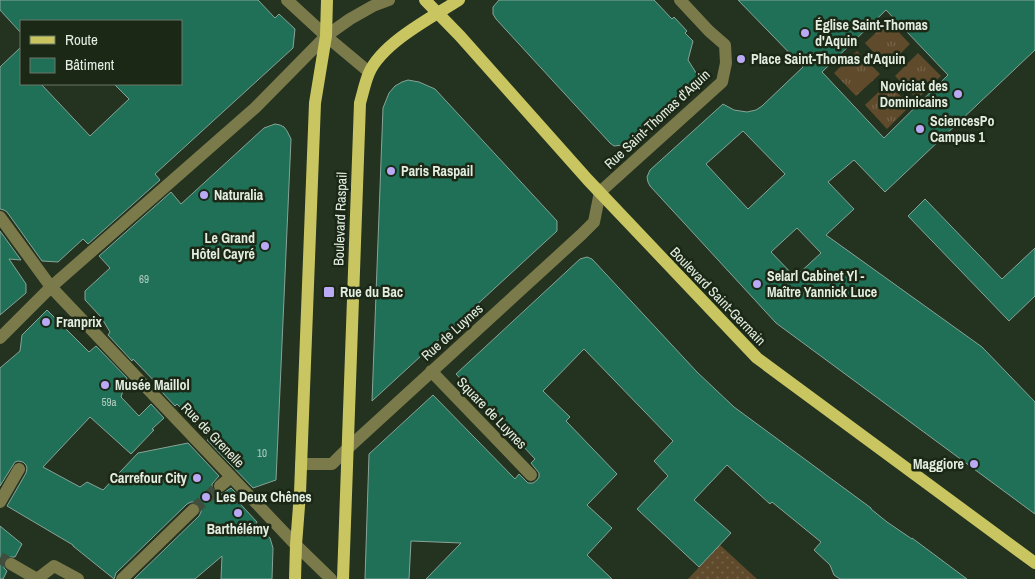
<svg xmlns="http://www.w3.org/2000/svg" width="1035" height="579" viewBox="0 0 1035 579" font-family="'Archivo Narrow',sans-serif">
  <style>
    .grass { fill: url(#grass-tufts) }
    .garden { fill: url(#garden-dots) }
    .building { fill: #207058; stroke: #87a498; fill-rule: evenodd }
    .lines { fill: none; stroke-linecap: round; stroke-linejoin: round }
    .minor-tunnel { stroke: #414e3d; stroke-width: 12; stroke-dasharray: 12 6; stroke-linecap: butt }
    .minor { stroke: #7b7a4b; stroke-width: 12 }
    .major { stroke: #c9c661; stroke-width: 12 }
    .poi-dot { fill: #baaaf6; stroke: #1b2816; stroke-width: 2 }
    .labels { text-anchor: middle; stroke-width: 5; stroke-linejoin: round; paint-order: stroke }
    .number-label { font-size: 11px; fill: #b3cebf }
    .poi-label { font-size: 14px; font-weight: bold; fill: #e4ede1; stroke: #1b2816; text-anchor: start }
    .street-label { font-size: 14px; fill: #e4ede1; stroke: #1b2816 }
  </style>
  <defs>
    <pattern id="grass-tufts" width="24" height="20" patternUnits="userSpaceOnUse" patternTransform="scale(1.25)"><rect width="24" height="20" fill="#5f4a2c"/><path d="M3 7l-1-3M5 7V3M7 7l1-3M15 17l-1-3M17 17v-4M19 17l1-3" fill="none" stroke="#76644a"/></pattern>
    <pattern id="garden-dots" width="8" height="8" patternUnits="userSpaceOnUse" patternTransform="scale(1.25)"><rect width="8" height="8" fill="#5f4a2c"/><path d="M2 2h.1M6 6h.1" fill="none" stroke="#76644a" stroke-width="1.8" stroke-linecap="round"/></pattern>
  </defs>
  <rect width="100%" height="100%" fill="#243220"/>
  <!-- grass -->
  <path class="grass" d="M888 21 910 44 887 67 865 43Z
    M857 51 880 74 856 96 834 73Z
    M918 53 941 76 917 99 895 76Z
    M888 83 910 106 887 129 865 105Z"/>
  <!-- garden -->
  <path class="garden" d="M720 545 757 579H688Z"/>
  <!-- building -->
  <path class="building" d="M0 0H258L275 18 279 14 295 29 293 48 155 174 160 180 88 244 83 239 58 262 42 261 7 212 4 210 0 209V67L21 47V84H41L90 136 129 99 114 84H181V21H21V33L0 10Z
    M499 0H654L672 19 674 17 687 31 685 33 693 41 688 60 698 76 626 144 623 145 614 146 610 143 496 19 493 14V7Z
    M738 0H1035V50L885 192 854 160 828 182 854 209 826 235 982 347 1035 402V514L776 323 650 186 648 182 647 177 650 170 723 104 734 110 747 112 756 110 762 106 803 67ZM886 10 948 75 884 138 822 72ZM743 131 785 174 748 209 706 164ZM797 228 821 253 795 277 771 252Z
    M408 80 419 82 435 89 557 221V231L372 401 383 108 389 93 395 86 402 82Z
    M275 124 280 125 284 127 287 131 291 139 276 480 253 488 207 440 211 439 177 404 175 406 162 392 163 390 133 359 132 361 108 335 110 332 101 317 85 300V291L110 268 99 256 171 192 181 204 264 128Z
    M925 199 1002 279 1035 248V296L1009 321 908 216Z
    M0 231 21 260 9 259 26 284V293L0 315Z
    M587 257 592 259 697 372 734 407 871 508V509L887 522 912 539V538L967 579H840L834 575 830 565 814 550 821 542 772 502 770 504 727 465 694 500 731 533 699 567 637 509 668 476 654 461 673 441 584 349 543 391 570 417 566 421 617 474 587 505 612 528 587 555 612 579H426L461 543 411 541 409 579H365L369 454 433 395 515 479 519 474 528 483H533L537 480 539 477V473L531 463 535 459 456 374 580 259Z
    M47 310 89 352 96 346 127 378 121 397 139 416 151 404 164 418 152 429 154 430 131 454 90 417 43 467 80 487 87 482 103 490 138 453 188 443 219 476 212 484V488L214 491 218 494H222L231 488 237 494 233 496 257 522 256 524 270 538 273 548 272 579H221L222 556 195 579H134L199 516 201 512V508L198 504 195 502H191L187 504 116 573 114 579 73 546V545L7 506 26 473 27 468 26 465 23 462 18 461 15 462 0 486V368L20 351 22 335Z
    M0 526 22 544 15 557H7L4 560V568L7 571 3 579H0Z"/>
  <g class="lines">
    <!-- minor-tunnel -->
    <path class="minor-tunnel" d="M193 510 220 486
      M0 558 11 564"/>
    <!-- minor -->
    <path class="minor" d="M287 0 326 36 369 72
      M0 217 51 287 296 545 331 579
      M0 338 51 287 255 108 326 36 350 19 373 6 389 0
      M431 371 531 475
      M301 464H332L347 449 582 234 594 222 600 192 722 82 726 63 725 45 709 31 680 0
      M220 486 231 477
      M0 502 19 469
      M11 564 37 579 54 566 78 579
      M122 579 193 510"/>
    <!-- major -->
    <path class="major" d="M425 0 460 36 588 180 757 358 1035 563
      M295 579 296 545 300 493 315 103 326 36 327 0
      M343 579 360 103C363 93 365 82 369 73 382 43 432 17 459 0"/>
  </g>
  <!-- markers -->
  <g class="poi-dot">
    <circle cx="805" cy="33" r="5"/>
    <circle cx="741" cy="59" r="5"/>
    <circle cx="958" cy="94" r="5"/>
    <circle cx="920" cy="129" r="5"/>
    <circle cx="391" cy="171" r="5"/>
    <circle cx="204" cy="195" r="5"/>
    <circle cx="265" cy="246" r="5"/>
    <circle cx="757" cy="284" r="5"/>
    <rect x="323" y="286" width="12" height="12" rx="2.5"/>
    <circle cx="46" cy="322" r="5"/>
    <circle cx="105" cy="385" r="5"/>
    <circle cx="974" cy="464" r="5"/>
    <circle cx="197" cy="478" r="5"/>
    <circle cx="206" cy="497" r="5"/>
    <circle cx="238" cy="513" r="5"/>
  </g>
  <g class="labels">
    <!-- number labels -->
    <g class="number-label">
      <text x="144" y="283">69</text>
      <text x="109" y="406">59a</text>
      <text x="262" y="457">10</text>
    </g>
    <!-- poi labels -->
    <g class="poi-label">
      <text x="815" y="30">Église Saint-Thomas<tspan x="815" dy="16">d'Aquin</tspan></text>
      <text x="751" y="64">Place Saint-Thomas d'Aquin</text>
      <text x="948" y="91" text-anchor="end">Noviciat des<tspan x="948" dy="16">Dominicains</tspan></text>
      <text x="930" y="126">SciencesPo<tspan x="930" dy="16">Campus 1</tspan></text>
      <text x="401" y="176">Paris Raspail</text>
      <text x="214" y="200">Naturalia</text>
      <text x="255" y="243" text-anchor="end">Le Grand<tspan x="255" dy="16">Hôtel Cayré</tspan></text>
      <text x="767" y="281">Selarl Cabinet Yl -<tspan x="767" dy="16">Maître Yannick Luce</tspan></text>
      <text x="340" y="297">Rue du Bac</text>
      <text x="56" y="327">Franprix</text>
      <text x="115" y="390">Musée Maillol</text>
      <text x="964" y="469" text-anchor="end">Maggiore</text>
      <text x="187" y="483" text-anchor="end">Carrefour City</text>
      <text x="216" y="502">Les Deux Chênes</text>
      <text x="238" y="534" text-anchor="middle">Barthélémy</text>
    </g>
    <!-- street labels -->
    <g class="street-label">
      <text transform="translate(657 119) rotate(-43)" y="5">Rue Saint-Thomas d'Aquin</text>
      <text transform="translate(340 219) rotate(-88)" y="5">Boulevard Raspail</text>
      <text transform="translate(718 296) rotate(46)" y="5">Boulevard Saint-Germain</text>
      <text transform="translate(452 332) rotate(-42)" y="5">Rue de Luynes</text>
      <text transform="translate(492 413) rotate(46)" y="5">Square de Luynes</text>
      <text transform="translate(213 435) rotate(46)" y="5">Rue de Grenelle</text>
    </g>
  </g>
  <!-- legend -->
  <rect x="20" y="20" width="162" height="65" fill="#1b2816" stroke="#6b7767"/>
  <rect x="30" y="36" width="25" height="8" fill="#c9c661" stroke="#6b7767"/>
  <text x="65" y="45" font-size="15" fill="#e4ede1">Route</text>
  <rect x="30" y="58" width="25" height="15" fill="#207058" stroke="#6b7767"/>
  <text x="65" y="70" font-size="15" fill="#e4ede1">Bâtiment</text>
</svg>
